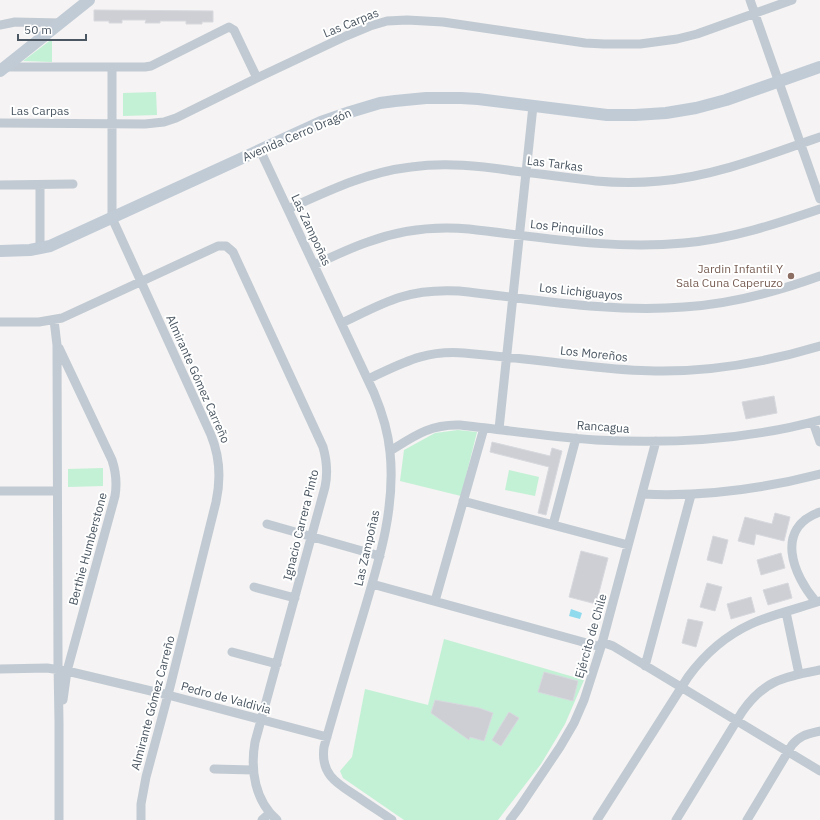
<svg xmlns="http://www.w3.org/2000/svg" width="820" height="820" viewBox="0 0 820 820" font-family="'IBM Plex Sans',sans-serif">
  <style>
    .green { fill: #c3f1d5 }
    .water { fill: #90daee }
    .building { fill: #cdcfd5; stroke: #d7d9de }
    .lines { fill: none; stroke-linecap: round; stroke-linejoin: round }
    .street { stroke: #c1cad2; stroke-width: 9 }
    .secondary { stroke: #c1cbd6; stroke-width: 12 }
    .education-dot { fill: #8d6e63; stroke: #fff; stroke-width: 1.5 }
    .labels { text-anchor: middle; stroke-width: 4; stroke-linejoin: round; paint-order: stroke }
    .street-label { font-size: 12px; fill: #4a5661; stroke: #fff }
    .education-label { font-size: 12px; fill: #785e54; stroke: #fff; text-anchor: end }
  </style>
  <rect width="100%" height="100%" fill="#f5f3f3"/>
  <!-- green -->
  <path class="green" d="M52 39V62L23 61Z
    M156 92 157 115 123 116V93Z
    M458 430 477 432 461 496 400 481 404 450 435 433Z
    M103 468V486L68 487V469Z
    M509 470 539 477 535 496 505 490Z
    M444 639 584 680 565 724 541 764 498 820H404L343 778 340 771 352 757 365 689 428 705Z"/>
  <!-- water -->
  <path class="water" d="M571 609 582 613 580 619 569 616Z"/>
  <!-- building -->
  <path class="building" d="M94 10 213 11V22H202V24H186V21H160V23H145L146 20H122V23H109V21H94Z
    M774 396 777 413 746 419 742 402Z
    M492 442 550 456 552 448 562 451 546 515 538 513 549 467 490 452Z
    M775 513 790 517 784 541 756 534 754 545 738 541 745 517 772 524Z
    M713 536 728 540 722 564 707 560Z
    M581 551 608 558 596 604 569 597Z
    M781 553 785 568 761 575 757 560Z
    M707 583 722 587 715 611 700 607Z
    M788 583 792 598 768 605 763 590Z
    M751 597 755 612 731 619 727 604Z
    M688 619 703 622 696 647 682 643Z
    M544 672 578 681 573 701 538 692Z
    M435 700 479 708 493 713 484 741 470 737 469 740 431 713Z
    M509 712 519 718 501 746 492 740Z"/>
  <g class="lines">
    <!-- street -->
    <path class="street" d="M750 0 820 199
      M0 25 15 22 60 23
      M5 67H145L151 66 229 27 234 30 257 78
      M112 67V218L211 435C220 457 221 479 216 502L168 695 146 777 141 804V820
      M0 123 145 124 164 122 176 118 257 78 346 36 370 26 387 21 407 20 443 22 585 43 604 44H640L677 39 697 34 792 0
      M260 150 374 393C382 412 388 431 390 452 396 509 378 564 362 618 349 661 336 704 324 747 320 775 338 784 358 797 369 805 381 812 392 820
      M0 185 73 184
      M40 185V249
      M288 209C328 191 367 172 411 167 446 162 480 166 514 171 542 174 569 178 596 181 618 183 639 183 660 181 716 176 768 155 820 137
      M314 265C332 257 350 248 368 242 400 230 435 226 469 229 540 237 612 250 684 243 731 239 776 224 820 209
      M54 320 57 345 58 663 59 722V820
      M0 322H39L62 318 218 246H226L233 252 323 447C327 461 328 473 325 487L255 742C250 770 255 801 277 820
      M342 323C361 314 381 303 401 297 420 291 439 290 459 291 534 299 609 313 684 307 731 304 776 292 820 276
      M59 348 112 460C116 472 117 484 115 496L67 671 63 700
      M368 379C403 363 424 350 464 353 498 356 533 360 567 364 596 367 625 371 655 371 711 372 767 362 820 346
      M813 422 820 442
      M499 429 533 106
      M390 451C414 436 430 424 460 425 505 430 551 437 596 440 671 444 747 440 820 420
      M0 491H57
      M642 494C702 497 762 489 820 474
      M463 501 628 545
      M267 524 380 556
      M553 525 576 438
      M372 584 601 647
      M254 587 295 598
      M435 601 484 428
      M816 602C793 575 774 528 820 512
      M786 612 799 674
      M602 642 613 646 820 771
      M232 652 277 664
      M645 666 691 495
      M0 669 47 668 67 671 168 695 327 737
      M214 769 253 770
      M262 820 270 813
      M510 820 519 808 560 747 574 723 584 700 601 647 656 441
      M597 820 688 677C704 655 725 636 751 624 773 614 797 609 820 601
      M676 820 742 712C764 680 784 677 820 670
      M747 820 792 745C800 735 808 734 820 731"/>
    <!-- secondary -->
    <path class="secondary" d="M0 71 89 0
      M0 251 30 250 50 246 321 122 350 112 380 103 395 101 426 98H461L478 99 607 115H635L666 113 696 108 726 100 820 67"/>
  </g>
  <!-- markers -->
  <circle class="education-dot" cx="791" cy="276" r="4"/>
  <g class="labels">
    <!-- street labels -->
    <g class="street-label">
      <text transform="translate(351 23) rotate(-22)" y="4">Las Carpas</text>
      <text x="40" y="115">Las Carpas</text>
      <text transform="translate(297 135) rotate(-23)" y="4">Avenida Cerro Dragón</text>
      <text transform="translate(555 164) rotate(7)" y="4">Las Tarkas</text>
      <text transform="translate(567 228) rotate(6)" y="4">Los Pinquillos</text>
      <text transform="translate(311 230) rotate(65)" y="4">Las Zampoñas</text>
      <text transform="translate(581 292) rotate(6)" y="4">Los Lichiguayos</text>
      <text transform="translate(594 354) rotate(6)" y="4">Los Moreños</text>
      <text transform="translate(198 379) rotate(66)" y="4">Almirante Gómez Carreño</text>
      <text transform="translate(603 427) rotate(4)" y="4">Rancagua</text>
      <text transform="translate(301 525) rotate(-76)" y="4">Ignacio Carrera Pinto</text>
      <text transform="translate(367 548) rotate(-77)" y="4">Las Zampoñas</text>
      <text transform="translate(88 549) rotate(-75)" y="4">Berthie Humberstone</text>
      <text transform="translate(591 636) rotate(-74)" y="4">Ejército de Chile</text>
      <text transform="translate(226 698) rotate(15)" y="4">Pedro de Valdivia</text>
      <text transform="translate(153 703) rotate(-75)" y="4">Almirante Gómez Carreño</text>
    </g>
    <!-- education labels -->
    <g class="education-label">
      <text x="783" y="273">Jardin Infantil Y<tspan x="783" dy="14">Sala Cuna Caperuzo</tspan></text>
    </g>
  </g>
  <!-- scale -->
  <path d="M18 34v6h68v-6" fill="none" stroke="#4a5661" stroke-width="2"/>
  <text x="24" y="34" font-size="12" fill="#4a5661" stroke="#ffffff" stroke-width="3" paint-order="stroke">50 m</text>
</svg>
